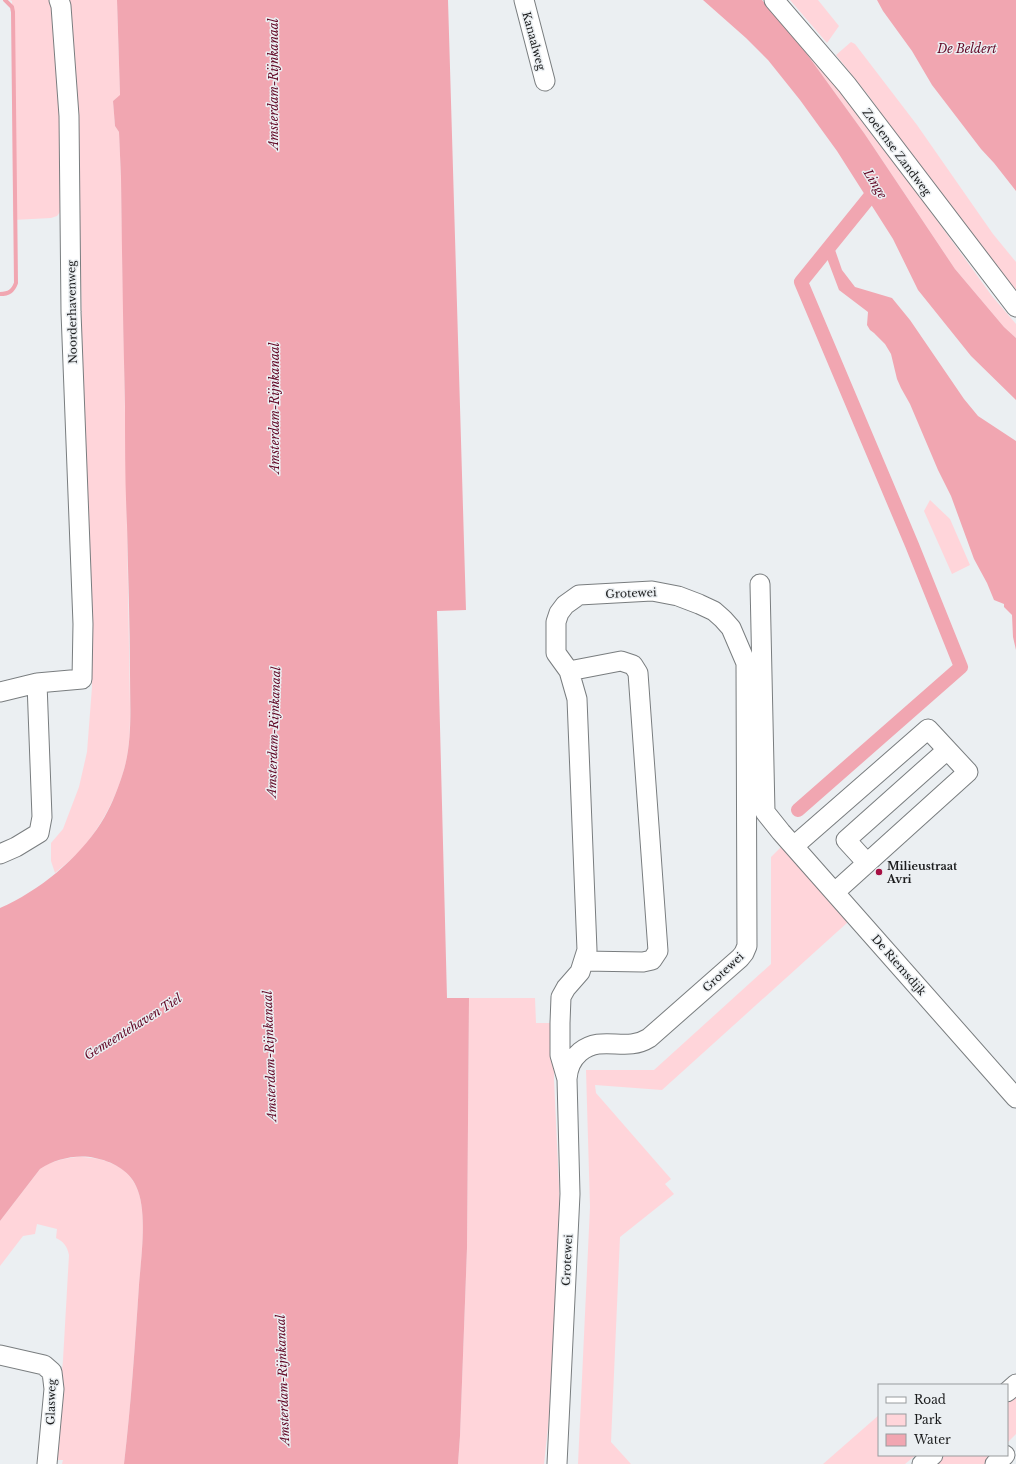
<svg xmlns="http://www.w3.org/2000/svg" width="1016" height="1464" viewBox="0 0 1016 1464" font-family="'Libre Baskerville',serif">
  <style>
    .green { fill: #ffd5da }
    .water { fill: #f1a6b1 }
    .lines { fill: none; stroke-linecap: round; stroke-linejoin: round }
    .stream { stroke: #f1a6b1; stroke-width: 4 }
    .canal { stroke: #f1a6b1; stroke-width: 14 }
    .minor-casing { stroke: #797d7f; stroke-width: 21 }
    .minor { stroke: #fff; stroke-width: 19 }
    .poi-dot { fill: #a60f43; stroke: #ebeff2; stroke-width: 1.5 }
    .labels { text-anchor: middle; stroke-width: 3; stroke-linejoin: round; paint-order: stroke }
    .street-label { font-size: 11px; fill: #1b1c1d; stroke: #ebeff2 }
    .poi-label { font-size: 11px; font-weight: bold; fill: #1b1c1d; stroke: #ebeff2; text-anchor: start }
    .water-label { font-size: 12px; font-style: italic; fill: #610725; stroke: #ebeff2 }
  </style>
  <rect width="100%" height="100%" fill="#ebeff2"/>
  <!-- green -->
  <path class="green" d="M10 0H52L59 83 63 208 57 216 51 218 13 220 12 28V1Z
    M68 0H117L120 96 113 101 115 126 119 132 121 178 130 707C130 726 130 744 126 762 118 795 102 826 80 851 72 859 63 866 55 873L51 861V843L63 829 79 787 87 752 92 687 84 434 78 128Z
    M790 0H818L839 26 827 43Z
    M851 42 855 44 917 125 993 234 1016 262V296L924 174 868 95 836 55Z
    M804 50 827 75 899 168 992 296 1016 324V338L1004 327 955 269 864 133Z
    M930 500 950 519 970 565 952 574 924 511Z
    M781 847 848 922 662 1090 595 1085 596 1093 671 1179 665 1184 674 1194 620 1237 611 1442 631 1464H578L590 1207 586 1070H654L771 964V857Z
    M469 998H535L536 1023H554V1080L560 1207 552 1390 544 1464H458L460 1436 467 1248Z
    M77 1157C99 1157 125 1163 136 1186 148 1210 141 1259 139 1285 135 1345 131 1405 124 1464H62L63 1460H54L63 1360 69 1255C67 1246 64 1242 56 1238L57 1229 37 1224 35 1234 23 1236 0 1266V1221L40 1169C51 1161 63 1159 77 1157Z
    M1016 1392V1434L1007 1443V1400Z
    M879 1415V1455H916L905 1464H823Z
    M945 1455H994L984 1464H935Z"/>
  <!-- water -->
  <path class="water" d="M117 0H448L466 610 437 611 447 998H469L467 1248 460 1436 458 1464H124C131 1405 135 1345 139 1285 141 1258 148 1210 136 1186 129 1170 111 1161 95 1158 77 1154 55 1159 40 1169L0 1221V908C39 891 78 859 101 823 110 809 117 791 122 776 133 744 130 708 130 674 130 624 128 574 127 525 125 485 125 446 125 406 123 330 122 254 121 178L119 132 115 126 113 101 120 95Z
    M703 0H762L779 18 804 50 864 133 955 269 1004 327 1016 338V400L971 356 918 290 893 239 837 151 800 100 768 60 746 38Z
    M877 0H1016V191L994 163 981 149 932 85 912 51 883 11Z
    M833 244 842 270 855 287 892 298 910 320 964 399 978 416 1016 441V650L1013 637 1012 615 1004 607V604L994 600 987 583 974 559 951 496 938 470 910 404 901 388 897 379 891 354 885 344 874 333 870 330 867 325 868 312 839 290 825 253Z"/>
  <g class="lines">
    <!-- stream -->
    <path class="stream" d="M0 294C9 294 13 291 16 283L13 12 12 7 5 0"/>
    <!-- canal -->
    <path class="canal" d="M798 810 961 667 912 545 801 282 877 188"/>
    <!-- minor casing -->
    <g class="minor-casing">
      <path id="minor" d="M524 0 545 81
        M774 0 847 85 1016 307
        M760 584 765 812 781 832 1016 1098
        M569 671 621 661 633 665 638 673 658 951 652 960 643 962 584 961
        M0 692 37 683
        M794 846 928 729 968 772 835 892
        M0 854 16 847 39 833 42 817 37 683 82 679 83 624 71 312 69 116 61 6 59 0
        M867 863 846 840 947 750
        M0 1355 44 1365 52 1372 54 1389 47 1464
        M1007 1392 1016 1384
        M557 1464 570 1194 567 1079C568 1068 571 1060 580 1052 603 1034 625 1053 649 1038L740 958 744 953 747 946 746 663 731 628 723 619 714 611 699 604 678 596 652 591 579 595 565 605 559 613 556 622V653L569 671 577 699 587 950 580 972 566 988 561 997 560 1023V1055L567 1079
        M922 1464 933 1455
        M995 1464 1005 1455"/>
    </g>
    <!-- minor -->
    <use href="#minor" class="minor"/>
  </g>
  <!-- markers -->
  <circle class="poi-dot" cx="879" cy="872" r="4"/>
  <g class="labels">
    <!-- street labels -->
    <g class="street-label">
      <text transform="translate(534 41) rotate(75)" y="4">Kanaalweg</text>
      <text transform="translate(897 152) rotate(53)" y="4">Zoelense Zandweg</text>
      <text transform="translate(72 312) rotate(-91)" y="4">Noorderhavenweg</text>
      <text transform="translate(631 593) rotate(-2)" y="4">Grotewei</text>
      <text transform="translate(899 965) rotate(49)" y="4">De Riemsdijk</text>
      <text transform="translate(723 972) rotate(-43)" y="4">Grotewei</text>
      <text transform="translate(567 1260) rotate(-87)" y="4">Grotewei</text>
      <text transform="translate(51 1402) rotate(-88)" y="4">Glasweg</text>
    </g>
    <!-- poi labels -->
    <g class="poi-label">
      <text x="887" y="870">Milieustraat<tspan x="887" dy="13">Avri</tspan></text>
    </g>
    <!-- water labels -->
    <g class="water-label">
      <text x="967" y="53">De Beldert</text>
      <text transform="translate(274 84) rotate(-90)" y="4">Amsterdam-Rijnkanaal</text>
      <text transform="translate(875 184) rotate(58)" y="4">Linge</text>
      <text transform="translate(275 408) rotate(-90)" y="4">Amsterdam-Rijnkanaal</text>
      <text transform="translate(274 732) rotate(-88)" y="4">Amsterdam-Rijnkanaal</text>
      <text transform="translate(133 1027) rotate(-32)" y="4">Gemeentehaven Tiel</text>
      <text transform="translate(270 1056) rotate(-92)" y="4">Amsterdam-Rijnkanaal</text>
      <text transform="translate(283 1380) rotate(-92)" y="4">Amsterdam-Rijnkanaal</text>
    </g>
  </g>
  <!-- legend -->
  <rect x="878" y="1384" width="130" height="72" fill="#ebeff2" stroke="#989b9d"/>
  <rect x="886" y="1397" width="20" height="6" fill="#ffffff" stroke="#989b9d"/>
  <text x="914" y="1404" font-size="12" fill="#1b1c1d">Road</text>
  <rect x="886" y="1414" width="20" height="12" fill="#ffd5da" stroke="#989b9d"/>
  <text x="914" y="1424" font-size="12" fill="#1b1c1d">Park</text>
  <rect x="886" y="1434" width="20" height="12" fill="#f1a6b1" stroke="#989b9d"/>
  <text x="914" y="1444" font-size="12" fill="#1b1c1d">Water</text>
</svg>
